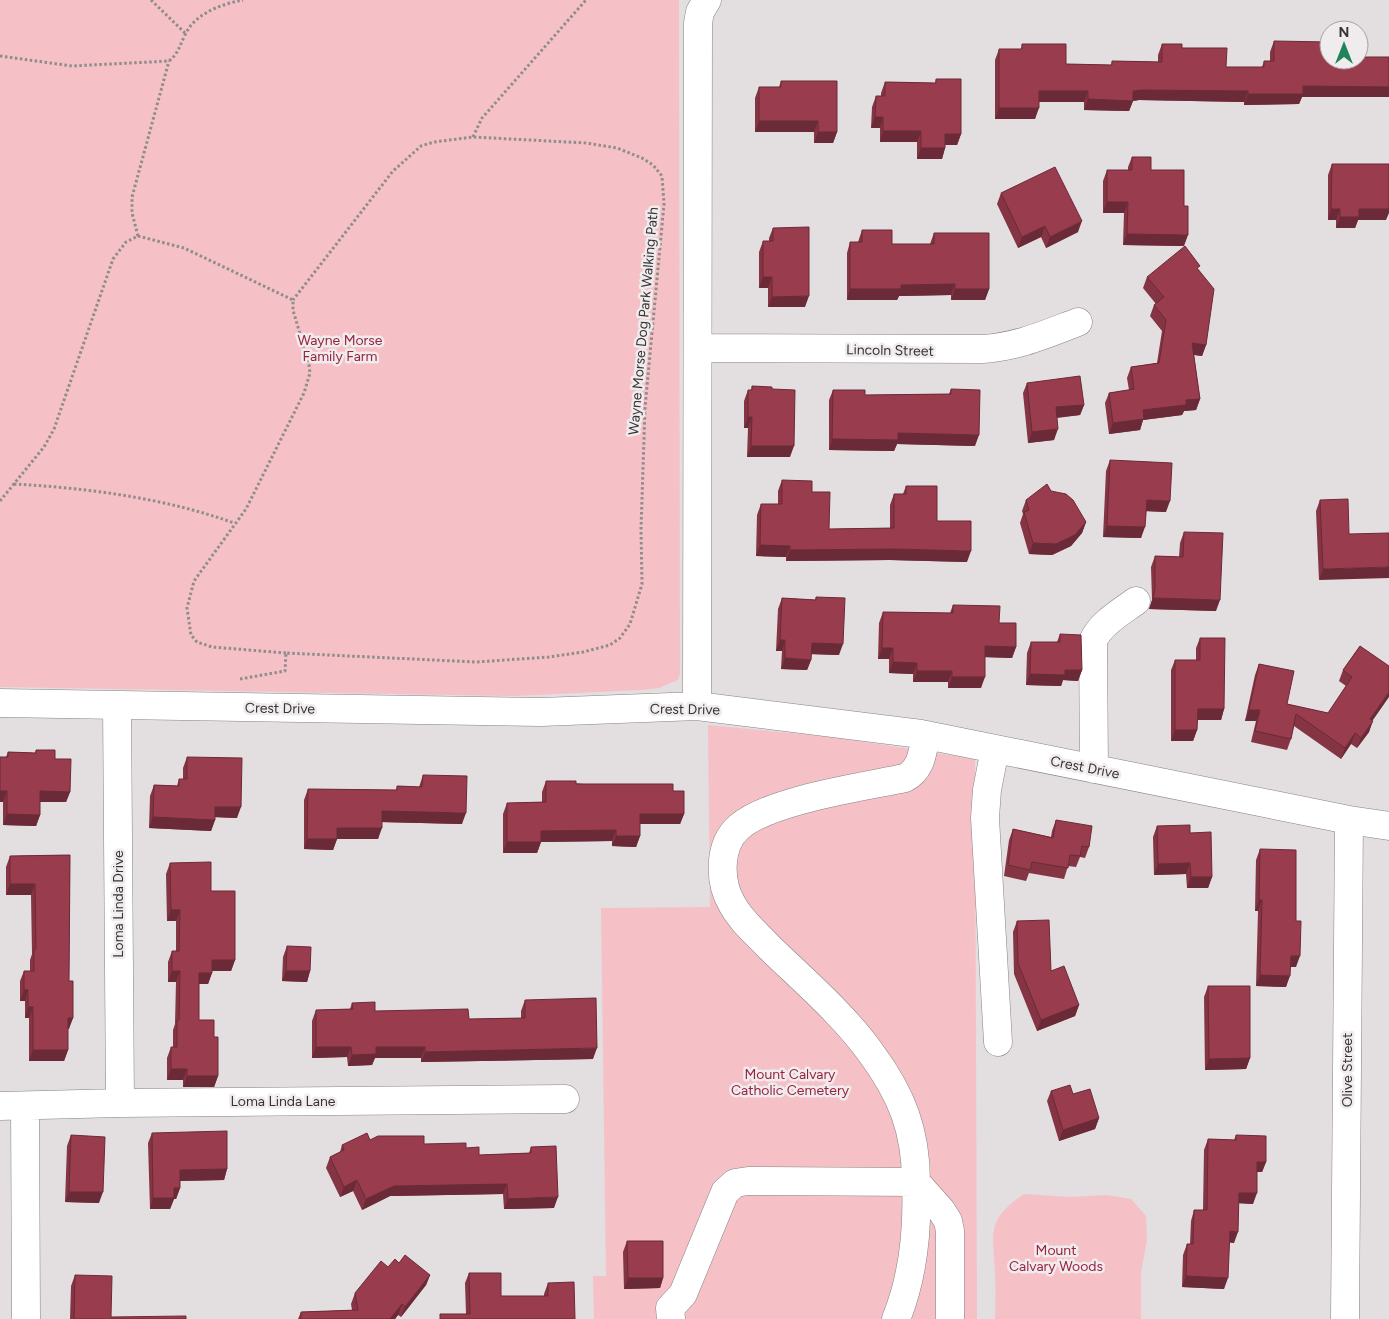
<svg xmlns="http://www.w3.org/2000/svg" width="1389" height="1319" viewBox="0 0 1389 1319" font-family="Figtree,sans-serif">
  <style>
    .green { fill: #f5c1c6 }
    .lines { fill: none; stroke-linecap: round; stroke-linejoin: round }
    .minor-casing { stroke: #878283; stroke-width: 29 }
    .path { stroke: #8f8c8c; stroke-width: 3; stroke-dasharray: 2.5 2.5; stroke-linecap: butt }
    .minor { stroke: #fff; stroke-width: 28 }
    .wall { fill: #843443 }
    .shaded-wall { fill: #6b2a37 }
    .building { fill: #993c4e; stroke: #6b2a37 }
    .labels { text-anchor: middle; stroke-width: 5; stroke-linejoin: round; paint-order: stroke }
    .street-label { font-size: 14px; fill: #363434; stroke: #f0ebec }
    .park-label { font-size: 14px; fill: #992240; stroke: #f0ebec }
  </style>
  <rect width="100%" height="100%" fill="#e3dedf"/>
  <!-- green -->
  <path class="green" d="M0 0H679L680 674 678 680 659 688 642 690 514 696 0 687Z
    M708 725 833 737 975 759 977 1319H594L593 1276H606L601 908 710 907Z
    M1024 1194 1070 1197 1107 1195 1131 1199 1146 1216 1147 1241 1141 1271V1319H995C995 1305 996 1290 995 1276 994 1234 984 1221 1024 1194Z"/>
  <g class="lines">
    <!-- minor casing -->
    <g class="minor-casing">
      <path id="minor" d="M698 348 983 349C1017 347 1046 334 1078 322
        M0 703 541 712 697 706 921 734 1349 820 1389 826
        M117 705 120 1103
        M697 706 698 23 700 12 707 0
        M995 749 987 790 985 818 998 1042
        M1094 769 1093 641C1100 624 1121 612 1136 601
        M0 1106 120 1103 565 1099
        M25 1106 26 1319
        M916 1182 941 1210 948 1221 950 1231V1319
        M671 1319 670 1308 683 1294 725 1192 735 1183 748 1181 916 1182C916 1131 902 1095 871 1053 844 1015 803 980 769 947 756 933 741 921 732 904 719 882 718 845 739 827 770 800 862 787 905 778 922 769 922 753 926 735
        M896 1319C914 1275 918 1229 916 1182
        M1345 1319 1349 820"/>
    </g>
    <!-- path -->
    <path class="path" d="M151 0 185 33
      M0 56 72 66 169 61C178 54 180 45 185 35 195 13 222 4 243 0
      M473 137 482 118 586 0
      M138 236 132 213V197L169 61
      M14 484C87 488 165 498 234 523
      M0 501 44 447 54 429 113 259 126 242 138 236 184 248 293 300V310L309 365 310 373 304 393 246 509 194 581 187 608 191 635 197 642 212 647 286 653
      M240 679 285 671 286 653 476 662 549 657 583 652 610 645 620 638 630 624 642 584 641 529 645 408 664 204 662 176 653 165 642 158 617 148 586 143 473 137 434 142 421 146 393 171 293 300"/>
    <!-- minor -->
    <use href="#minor" class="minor"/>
  </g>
  <!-- wall -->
  <path class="wall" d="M1274 41 1329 60 1389 57V97H1302L1299 104 1244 105V102L1139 100 1133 101 1129 111 1084 110V102H1039L1035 119H995V60L999 49H1021L1022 44 1066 64 1111 65 1112 61 1158 62V55L1162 44 1182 48 1226 67H1262L1264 61H1270V52Z
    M936 79 961 134 957 145H945V148L942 159H917V142H880V128H871L872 107 876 96H881V93L885 82 935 83Z
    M781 81 837 132 833 143H814V132H755V98L759 87H779Z
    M1132 157 1151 170 1184 246 1123 245 1124 213H1103V181L1107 170H1128V167Z
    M1332 164 1386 220H1358L1355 228H1336V220H1328V175Z
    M1001 193 1078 232 1046 248 1041 237 1018 248 997 204Z
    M773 228 805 307H768V288H759V252L763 241H769V238Z
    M862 230 892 244H930L934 233 989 289 985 300H951V295L899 296 897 300H847V253L850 242H858Z
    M1199 270 1206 345 1202 356 1194 355 1200 399 1196 410 1184 411 1182 415 1143 420 1140 430 1109 434 1105 403 1109 393 1129 390 1127 378 1131 367 1157 363 1162 331 1150 316 1154 305 1156 304 1143 288 1147 277Z
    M1027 383 1084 405 1080 415 1057 418 1054 440 1028 443 1023 393Z
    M752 386 772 389 790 457H747L748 428H744V401L748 390H751Z
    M951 389 975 446 897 444 894 451 829 450V400L833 390 865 395 949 394Z
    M1110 460 1166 512 1146 511 1141 538 1103 537 1106 471Z
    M782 480 812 492 829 529 890 528V505L894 494H903L906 486 937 521 967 562 890 560 786 561V557L756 556 757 515 761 504H778V491Z
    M1051 491 1086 522 1082 533 1071 546 1052 555 1029 554 1020 523 1023 514 1022 511 1026 500Z
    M1320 500 1349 534 1319 580 1316 511Z
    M1184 532 1216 611 1149 609 1152 600 1151 567 1155 556 1179 557 1180 543Z
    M816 597 839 655 811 654V660L807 670 781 669 782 651H776L778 609 782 598 815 600Z
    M953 605 999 623 1016 647 1012 658 985 657 981 688H948V682H913V674L889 673V659H878L879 623 883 612 950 613Z
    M1060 634 1082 670 1078 681 1063 680 1061 686 1026 685 1027 653 1031 642H1057Z
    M1200 638 1224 709 1221 720H1197V730L1193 741H1171V670L1175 660H1196V648Z
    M1360 646 1372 721 1369 732 1357 748 1351 744 1341 759 1294 726 1291 739 1287 750 1251 742 1256 721H1245L1255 675 1259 664 1287 704 1328 713 1346 686 1339 681 1343 670Z
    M36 750 55 759 70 792 66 802H40V815L36 826 3 825V802H0L6 757 8 752 35 753Z
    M187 757 237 818 215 817V820L211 831 149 828 150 796 154 785 177 786 179 779H183V768Z
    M423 775 462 824 382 822 378 839H337L333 850 304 849V800L308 789 396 790 397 786 419 787Z
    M546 781 673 791 684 814 680 824H640V836L636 847 612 846V841L541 842 537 853H503V814L507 803 542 802V792Z
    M1056 820 1089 847 1085 858 1080 857 1076 867 1068 866 1064 879 1029 873 1026 881 1004 876 1009 840 1013 829 1051 837 1052 831Z
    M1157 826 1190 833 1212 877 1208 888H1187L1186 874 1154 875 1153 837Z
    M1260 849 1296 967H1290L1286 987 1256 986 1258 911H1255L1256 860Z
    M70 855 69 981 73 1018 68 1029V1050L64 1061H29V1018H25V1001H20V981L24 971H30V960L32 954 31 895H6V867L10 856Z
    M170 863 211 891 235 960 231 971H212V973L208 984H199V1020L214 1037 218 1076 214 1087H183V1080H167V1058L171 1047H173V1030L175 1024 176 982H168V962L172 951H176V921H167L166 874Z
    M1017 921 1051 971 1079 1005 1075 1016 1037 1031 1014 974 1013 932Z
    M287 946 310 971 307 982 282 981 283 957Z
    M1208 986 1250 1058 1246 1069 1205 1070 1204 997Z
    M525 1000 593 1059 421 1062V1058H375L372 1065 348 1066 347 1057 312 1058V1021L316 1010 350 1009 352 1003 375 1011 469 1019 521 1018V1011Z
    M1051 1091 1073 1094 1099 1118 1095 1129 1059 1141 1047 1101Z
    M152 1133 227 1169 224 1180 180 1181V1188L176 1199H174L170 1209H150L148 1143Z
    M71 1135 99 1203 65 1202 67 1146Z
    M1236 1135 1266 1162 1262 1172H1257L1253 1204 1238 1203 1234 1243 1229 1242 1224 1289 1182 1287 1183 1255 1187 1244H1190L1191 1221 1194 1210H1203L1204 1150 1208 1139 1234 1140Z
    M370 1140 466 1148 479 1155 529 1153 531 1147 554 1208 504 1209 503 1194 390 1196 362 1210 353 1191 340 1197 326 1168 330 1157 340 1152 342 1145Z
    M627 1241 663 1278 660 1288 624 1289 623 1252Z
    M388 1267 430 1275 426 1285 401 1317 398 1315 395 1319H298L301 1312 352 1310 351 1304 355 1293Z
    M469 1273 501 1296H544V1294L548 1283 575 1319 466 1314 465 1283Z
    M75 1275 111 1317 186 1319H70L71 1286Z"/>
  <!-- shaded-wall -->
  <path class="shaded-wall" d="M1303 86 1389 87V97H1302L1299 104 1244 105 1248 94Z
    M1143 90 1248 91 1244 102 1139 100 1133 101 1129 111 1084 110 1088 99Z
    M1039 91H1088L1084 102H1035Z
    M999 108H1039L1035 119H995Z
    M875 117H883L880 128H871Z
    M759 121H818L814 132H755Z
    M883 131H921L917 142H880Z
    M818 132H837L833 143H814Z
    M945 134H961L957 145H942Z
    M921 148H945L942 159H917Z
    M1107 202H1128L1124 213H1103Z
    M1331 209H1340L1336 220H1328Z
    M1359 209H1389V213L1386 220H1358L1355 228H1336L1340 217Z
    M1082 221 1078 232 1046 248 1050 237Z
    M1045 226 1041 237 1018 248 1022 237Z
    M1127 234 1188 235 1184 246 1123 245Z
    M763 277H772L768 288H759Z
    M955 284 951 295 899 296 897 300H847L850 289 901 285Z
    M955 289H989L985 300H951Z
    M809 296 805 307H768L772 297Z
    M1192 343 1206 345 1202 356 1188 354Z
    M1200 399 1196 410 1184 411 1182 415 1143 420 1140 430 1109 434 1113 423 1143 410 1186 400Z
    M1084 405 1080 415 1052 418 1056 407Z
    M748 417H752L748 428H744Z
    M1058 429 1054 440 1028 443 1032 432Z
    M898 433 979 435 975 446 897 444 894 451 829 450 832 439Z
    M751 446H794L790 457H747Z
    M1147 500 1170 501 1166 512 1143 511Z
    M1086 522 1082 533 1071 546 1052 555 1029 554 1033 543Z
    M1107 526 1145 527 1141 538 1103 537Z
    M760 545 790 546 786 557 756 556Z
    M894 549 971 551 967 562 890 560 786 561 790 550Z
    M1389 567V578L1319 580 1323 569Z
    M1153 598 1220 600 1216 611 1149 609Z
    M780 640H785L782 651H776Z
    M812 643 843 644 839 655 808 654Z
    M985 646 1016 647 1012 658 981 657Z
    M882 648H893L889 659H878Z
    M785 658 811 660 807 670 781 669Z
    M893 662 917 663 913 674 889 673Z
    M1065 670H1082L1078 681 1063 680 1061 686 1026 685 1030 674Z
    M917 671H952L948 682H913Z
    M952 677H985L981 688H948Z
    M1389 692V697L1366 730 1370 719Z
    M1198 709H1224L1221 720H1194Z
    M1249 710H1260L1256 721H1245Z
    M1373 721 1369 732 1357 748 1361 738Z
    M1175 730H1197L1193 741H1171Z
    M1355 733 1351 744 1341 759 1345 748Z
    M0 791H7L3 802H0Z
    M40 791 70 792 66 802H37Z
    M215 807H241L237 818 211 817Z
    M382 811 466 813 462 824 378 822Z
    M7 814 40 815 36 826 3 825Z
    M640 814H684L680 824H636Z
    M153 817 215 820 211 831 149 828Z
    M337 828H382L378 839H333Z
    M616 830 612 841 541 842 537 853H503L507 842 541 831Z
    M616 836H640L636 847 612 846Z
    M307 839H337L333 850 304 849Z
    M1190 863 1186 874 1154 875 1158 864Z
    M1191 877H1212L1208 888H1187Z
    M10 884H35L31 895H6Z
    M1259 900H1262L1258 911H1255Z
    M171 910H180L176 921H167Z
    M1291 956H1300L1296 967H1287Z
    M212 960H235L231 971H208Z
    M172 971H180L176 982H168Z
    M286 971H310L307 982 282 981Z
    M199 973H212L208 984H195Z
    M1260 975 1290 976 1286 987 1256 986Z
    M24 990H28L25 1001H20Z
    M1079 1005 1075 1016 1037 1031 1041 1020Z
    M28 1007H33L29 1018H25Z
    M68 1018H73L69 1029H64Z
    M316 1047H351L347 1057 312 1058Z
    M376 1047H425L421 1058H375L372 1065 348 1066 352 1055Z
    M597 1048 593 1059 421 1062 425 1052Z
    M33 1050H68L64 1061H29Z
    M1250 1058 1246 1069 1205 1070 1209 1059Z
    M171 1069H187L183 1080H167Z
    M187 1076H218L214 1087H183Z
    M1099 1118 1095 1129 1059 1141 1063 1130Z
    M1257 1162H1266L1262 1172H1253Z
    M227 1169 224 1180 176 1181 180 1170Z
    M357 1180 353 1191 340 1197 344 1187Z
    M507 1184 503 1194 390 1196 362 1210 366 1199 394 1186Z
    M174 1188H180L176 1199H174L170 1209H150L153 1198Z
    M69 1192H103L99 1203 65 1202Z
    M1239 1193H1257L1253 1204 1235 1203Z
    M558 1197 554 1208 504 1209 508 1199Z
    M1230 1231 1238 1232 1234 1243 1226 1242Z
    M430 1275 426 1285 401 1317 405 1307Z
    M1186 1276 1228 1278 1224 1289 1182 1287Z
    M628 1278H663L660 1288 624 1289Z
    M402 1304 398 1315 395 1319H390Z"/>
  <!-- building -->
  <path class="building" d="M1274 41 1329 42V60H1359V57H1389V87L1303 86V94H1248V91L1143 90 1133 91V101L1088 99V91H1039V108H999V49H1022V44H1066V64L1112 65V61L1162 62V44H1182V48H1227L1226 67H1264V61H1274Z
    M936 79H961V134H945V148H921V131H883V117H875L876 96H885V82L936 83Z
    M781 81H837V132H818V121H759V87H781Z
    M1132 157H1151V170H1184V206H1188V235L1127 234 1128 202H1107V170H1132Z
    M1332 164H1389V209H1359V217H1340V209H1331Z
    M1055 167 1082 221 1050 237 1045 226 1022 237 1001 193Z
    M809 227V296L772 297V277H763V241H773V228Z
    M862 230H892V244H934V233H989V289H955V284L901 285V289H850V242H862Z
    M1185 246 1200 266 1197 268 1214 289 1206 345 1192 343 1200 399 1186 400V405L1143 410 1144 419 1113 423 1109 393 1134 389 1131 367 1159 363 1166 320 1154 305 1164 297 1147 277Z
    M1080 376 1084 405 1056 407 1058 429 1032 432 1027 383Z
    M752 386 772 387V389L795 390 794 446H751L752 417H748V390H752Z
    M951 389 980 390 979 435 898 433V440L832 439 833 390H865V395L951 394Z
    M1110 460 1172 463 1170 501 1147 500 1145 527 1107 526Z
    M782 480 812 481V492H830L829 529 894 528V494H906V486H937V521H971V551L894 549 790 550V546L760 545 761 504H782Z
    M1047 484 1051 491 1066 494 1073 500 1086 522 1075 535 1056 544 1033 543 1024 512 1029 510 1026 500Z
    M1348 499 1349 534 1389 533V567L1323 569 1320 500Z
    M1184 532 1223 533 1220 600 1153 598 1155 589V556L1183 557Z
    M816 597 845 598 843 644 812 643 811 660 785 658V640H780L782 598 816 600Z
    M953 605 1000 606 999 623H1016V647L985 646V677H952V671H917V663L893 662V648H882L883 612 953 613Z
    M1060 634 1081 635 1082 670H1065V675L1030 674 1031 642H1060Z
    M1200 638H1225L1224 709H1198L1197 730H1175V660H1200Z
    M1360 646 1389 666V692L1370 719 1373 721 1361 738 1355 733 1345 748 1296 714 1291 739 1255 731 1260 710H1249L1259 664 1294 671 1287 704 1328 713 1352 677 1343 670Z
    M36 750H55V759H71L70 792 40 791V815L7 814V791H0V757H8V752L36 753Z
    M187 757 242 758 241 807H215V820L153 817 154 785 179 786V779H187Z
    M423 775 467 776 466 813 382 811V828H337V839H307L308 789 397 790V786L422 787Z
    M546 781H576V784H673V791H684V814H640V836H616V830L541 831V842H507V803L546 802Z
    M1056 820 1092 826 1089 847 1082 846 1080 856 1070 855 1068 868 1032 862 1030 870 1008 865 1013 829 1053 838Z
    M1190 825V833L1211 832 1212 877H1191L1190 863 1158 864 1157 826Z
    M1260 849 1296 850V921H1301L1300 956H1291L1290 976 1260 975 1262 900H1259Z
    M70 855 69 981H73V1018H68V1050H33V1007H28V990H24V971H34V949H36L35 884H10V856Z
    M211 862V891H235V960H212V973H199V1020H214V1037H218V1076H187V1069H171V1047H177V1020H179L180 971H172V951H179L180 910H171L170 863Z
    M1049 920 1051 971 1064 966 1079 1005 1041 1020 1018 963 1017 921Z
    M287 946 311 947 310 971H286Z
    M1208 986H1250V1058L1209 1059Z
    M596 998 597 1048 425 1052V1047H376V1054L352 1055 351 1047H316V1010L353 1009 352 1003 375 1002V1011L468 1009 469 1019 525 1018V1000Z
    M1070 1085 1073 1094 1090 1089 1099 1118 1063 1130 1051 1091Z
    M227 1131V1169L180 1170V1188H174V1198H153L152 1133Z
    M367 1133 370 1140 378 1136H424V1144L466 1143V1148L479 1147V1155L531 1153V1147L556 1146 558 1197 508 1199 507 1184 394 1186 366 1199 357 1180 344 1187 330 1157 344 1150 342 1145Z
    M71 1135 105 1137 103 1192H69Z
    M1236 1135 1266 1136V1162H1257V1193H1239L1238 1232 1230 1231 1228 1278 1186 1276 1187 1244H1193L1194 1210H1207L1208 1139 1236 1140Z
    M627 1241H663V1278H628Z
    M405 1255 430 1275 405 1307 402 1304 390 1319H301V1312L358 1310 355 1293 381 1261 388 1267 395 1259 399 1263Z
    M469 1273H501V1296H548V1283L574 1282 575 1319H440V1314H470Z
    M75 1275 112 1276 111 1317 186 1316V1319H74Z"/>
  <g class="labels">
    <!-- street labels -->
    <g class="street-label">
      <text transform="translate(643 321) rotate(-85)" y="5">Wayne Morse Dog Park Walking Path</text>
      <text transform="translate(890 350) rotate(1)" y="5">Lincoln Street</text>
      <text transform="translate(280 708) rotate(1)" y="5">Crest Drive</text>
      <text transform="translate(685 709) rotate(1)" y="5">Crest Drive</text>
      <text transform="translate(1085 767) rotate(11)" y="5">Crest Drive</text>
      <text transform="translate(118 904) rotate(-90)" y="5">Loma Linda Drive</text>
      <text transform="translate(1347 1070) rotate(-90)" y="5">Olive Street</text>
      <text x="283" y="1106">Loma Linda Lane</text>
    </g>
    <!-- park labels -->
    <g class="park-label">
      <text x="340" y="345">Wayne Morse<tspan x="340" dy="16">Family Farm</tspan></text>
      <text x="790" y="1079">Mount Calvary<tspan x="790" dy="16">Catholic Cemetery</tspan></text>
      <text x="1056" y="1255">Mount<tspan x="1056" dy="16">Calvary Woods</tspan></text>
    </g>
  </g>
  <!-- north arrow -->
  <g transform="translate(1344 45)"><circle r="24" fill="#f0ebec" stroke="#a6a2a2"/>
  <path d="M0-4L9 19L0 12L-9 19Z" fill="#21835b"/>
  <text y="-8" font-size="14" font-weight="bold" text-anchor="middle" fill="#363434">N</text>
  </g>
</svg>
